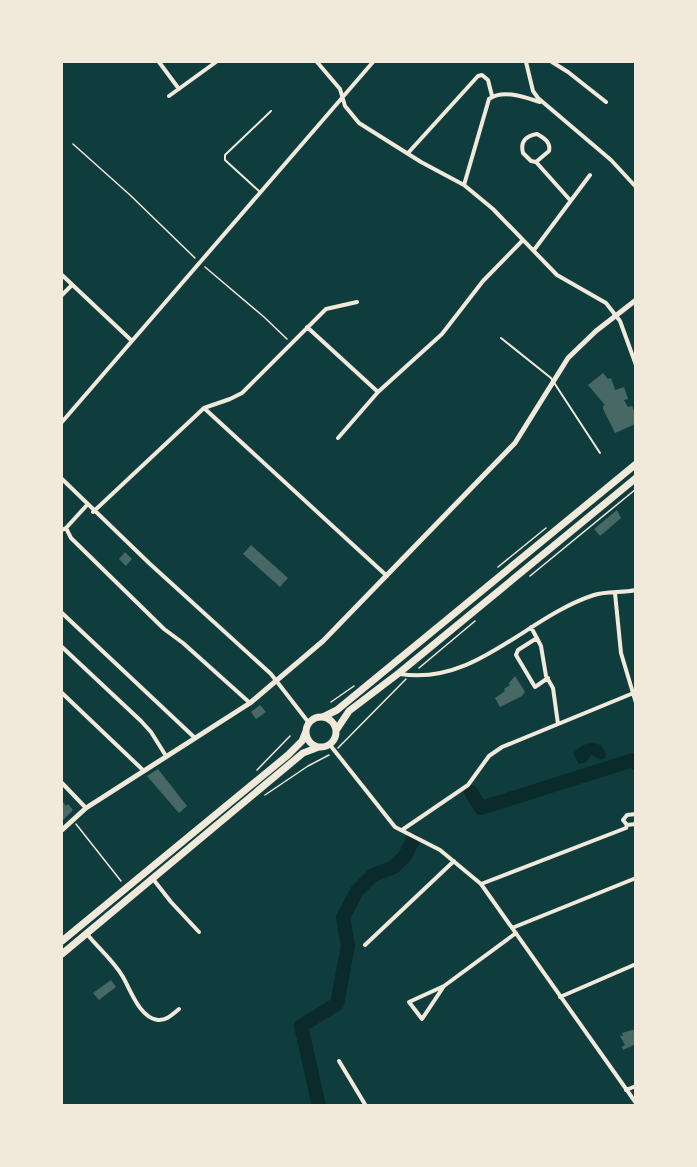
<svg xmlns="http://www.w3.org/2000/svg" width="697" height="1167" viewBox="0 0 697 1167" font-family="Merriweather,serif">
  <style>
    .water { fill: #0a2a2b }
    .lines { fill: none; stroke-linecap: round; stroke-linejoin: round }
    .river { stroke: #0a2a2b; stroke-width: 14 }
    .building { fill: #486865 }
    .path { stroke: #f1e9da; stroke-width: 1.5 }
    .service { stroke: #f1e9da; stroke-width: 2 }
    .minor { stroke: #f1e9da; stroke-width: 4 }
    .tertiary { stroke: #f1e9da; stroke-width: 5 }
    .primary { stroke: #f1e9da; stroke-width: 7 }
  </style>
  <rect width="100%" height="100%" fill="#0f3d3e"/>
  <!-- water -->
  <path class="water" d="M592 743 601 745 606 754 605 758 601 760 591 755 587 762 579 764 573 753 583 745Z"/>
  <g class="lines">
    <!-- river -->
    <path class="river" d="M471 792 481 808 633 760 636 763
      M319 1106 301 1026 337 1004 348 946 343 917 357 891 373 875 394 867 405 856 413 840"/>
  </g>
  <!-- building -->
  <path class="building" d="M603 373 608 379 611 378 615 390 624 387 628 399 624 400 628 407 632 406 636 416V423L633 425 615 433 603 409V406L605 405 588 385Z
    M617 510 621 518 600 536 594 529Z
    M251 545 288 578 280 587 243 554Z
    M125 552 132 559 126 566 119 559Z
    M515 676 525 692 522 696 500 707 495 698 505 691 504 689 510 685 509 683Z
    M260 705 266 712 256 719 251 712Z
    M158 769 187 806 179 813 147 776Z
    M62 801 66 806 68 804 73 810 62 821Z
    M111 980 116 987 99 1000 93 993Z
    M636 1029V1044L623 1050 622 1047 625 1045 620 1036H623L622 1033Z"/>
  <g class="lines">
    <!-- path -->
    <path class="path" d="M73 144 130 195 195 258
      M205 267 264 317 287 339
      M498 567 546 528
      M530 576 636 489
      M419 668 475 621
      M331 702 354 686
      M338 748 406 679
      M257 770 290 736
      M265 795 308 766 329 755
      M76 824 121 881"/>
    <!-- service -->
    <path class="service" d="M260 192 225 160V155L271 111
      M501 338 551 378 600 453"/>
    <!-- minor -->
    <path class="minor" d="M159 62 179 89
      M317 62 340 89 345 106 359 123 421 162 464 185 493 209 557 275 606 303 620 321 636 365
      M526 62 533 91 538 98 611 160 636 187
      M552 62 568 72 606 102
      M169 96 216 62
      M408 153 478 76 482 75 488 80 492 96
      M536 162 549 151C551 142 544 138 537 134 526 136 520 141 523 153L531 161 536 162 570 200
      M464 185 489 99C503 89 524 97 540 102
      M534 250 590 175
      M62 275 132 341
      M62 295 71 286
      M307 327 378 392
      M204 408 387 576
      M62 422 373 62
      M338 438 378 392 442 334 483 281 523 240
      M62 479 149 563 271 674 309 723
      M93 512 204 408 230 399 242 393 326 309 357 302
      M66 528 71 538 164 629 183 643 250 703
      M62 530 66 528 87 505
      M615 593 621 653 636 703
      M62 613 195 738
      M531 627 541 646 546 676 553 688 558 724
      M537 638 518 650 516 655 535 687 548 678
      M62 647 141 721 151 732 166 756
      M400 674C476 686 526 617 594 595 607 591 622 593 636 590
      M62 693 144 771
      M330 745 395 827 440 850 481 884 636 1103
      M62 783 86 808
      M636 814 627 815 623 820 627 825 636 824
      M402 830 468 785 489 756 502 747 636 692
      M153 879 171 902 199 932
      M481 884 626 828 627 825
      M512 928 636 878
      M87 934C98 948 114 961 123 977 131 991 140 1018 158 1020 166 1021 173 1014 179 1009
      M365 945 454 861
      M444 986 409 1002 422 1019 444 986 516 933
      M560 997 636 964
      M339 1061 366 1106
      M626 1090 636 1086"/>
    <!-- tertiary -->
    <path class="tertiary" d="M62 830 86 808 250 703 323 641 515 443 568 358 596 331 636 300"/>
    <!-- primary -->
    <path class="primary" d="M306 732a15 15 0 1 1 30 0a15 15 0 1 1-30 0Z
      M323 717 337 710 365 687 636 464
      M337 729 349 711 399 673 636 478
      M62 941 288 755 302 741 306 731
      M62 954 303 753 319 747"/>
  </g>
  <!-- border -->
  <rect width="697" height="1167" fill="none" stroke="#f1e9da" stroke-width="126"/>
</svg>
